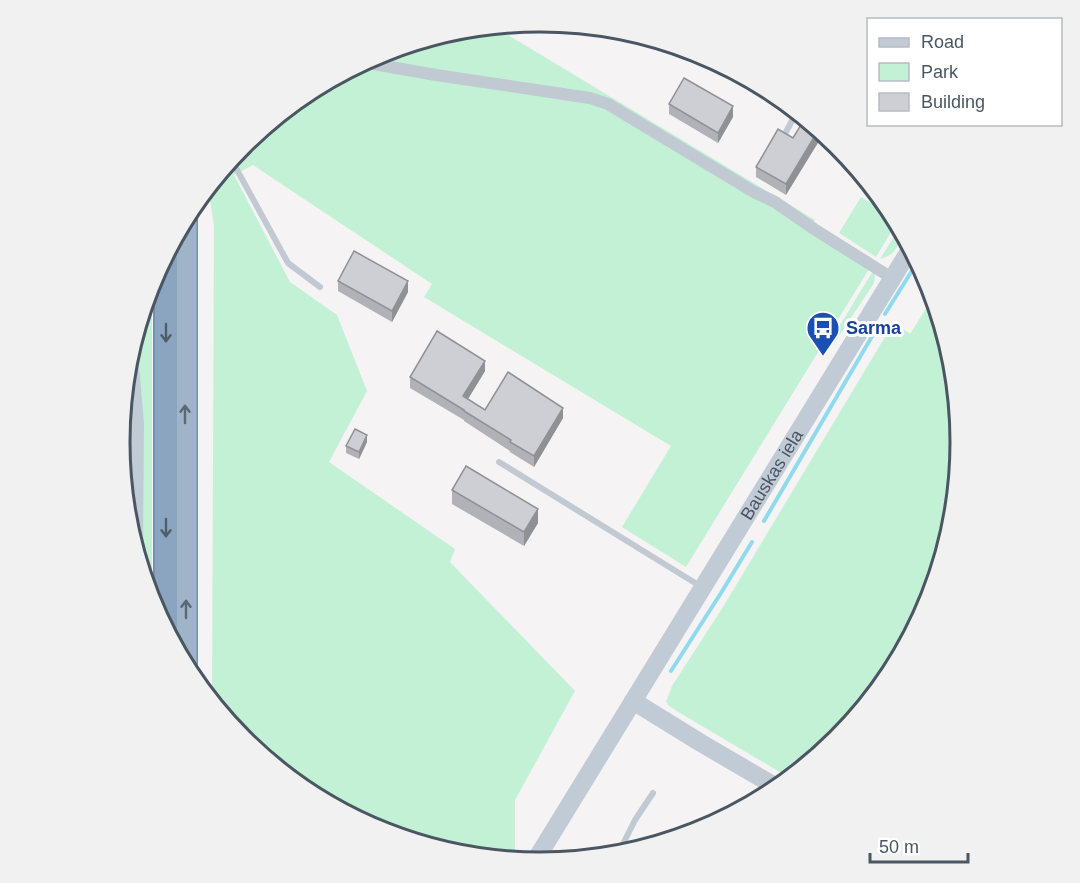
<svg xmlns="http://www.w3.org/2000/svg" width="1080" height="883" viewBox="0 0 1080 883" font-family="Arial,sans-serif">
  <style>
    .green { fill: #c3f1d5 }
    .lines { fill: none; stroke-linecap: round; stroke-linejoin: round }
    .stream { stroke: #90daee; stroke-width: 4 }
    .trunk-casing { stroke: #7690ad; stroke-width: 24 }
    .motorway-casing { stroke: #7690ad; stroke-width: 26 }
    .service { stroke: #c1cad2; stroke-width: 6 }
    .minor { stroke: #c1cad2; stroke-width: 12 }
    .secondary { stroke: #c1cbd6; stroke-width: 18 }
    .trunk { stroke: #9fb4c9; stroke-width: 21 }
    .motorway { stroke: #8ba5c1; stroke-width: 22 }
    .wall { fill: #b0b2b7 }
    .shaded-wall { fill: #909195 }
    .building { fill: #cdcfd5; stroke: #909195; stroke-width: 1.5 }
    .oneway { stroke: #505e6b }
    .oneway2 { stroke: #5b6976 }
    .labels { text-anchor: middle; stroke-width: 6; stroke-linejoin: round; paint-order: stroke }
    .transit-label { font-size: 18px; font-weight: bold; fill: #164399; stroke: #fff; text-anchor: start }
    .street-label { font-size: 18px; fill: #4a5661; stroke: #fff }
    .rim { fill: none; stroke: #4a5661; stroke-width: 3 }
  </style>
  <rect width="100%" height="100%" fill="#f5f3f3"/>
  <!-- green -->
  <path class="green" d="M493 26 815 220 809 231 869 269 686 567 622 527 671 446 424 297 432 284 253 165 234 175 290 282 337 315 367 391 329 462 455 549 450 562 575 691 515 800V852L511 859 458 854 379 830 306 791 242 739 212 702 214 225 208 187 243 144 307 92 379 53 458 29Z
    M861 197 895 217 897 222 876 257 839 233Z
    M900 227 904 235C897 247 894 256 880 259Z
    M873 271 875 276 874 283 833 345 829 343Z
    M152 280V603L140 565V369L133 342Z
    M930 302 936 304 943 329 938 341 948 346 952 360 960 442 952 524 928 603 889 675 837 739 790 778 680 713 669 706 666 702 672 686 723 607 894 322 910 334Z"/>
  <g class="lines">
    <!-- stream -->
    <path class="stream" d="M885 314 918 261
      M764 521 874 333
      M671 671 721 593 752 542"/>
    <!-- trunk casing -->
    <g class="trunk-casing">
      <path id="trunk" d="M186 217V667"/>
    </g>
    <!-- motorway casing -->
    <g class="motorway-casing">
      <path id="motorway" d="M166 629V254"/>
    </g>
    <!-- service -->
    <path class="service" d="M786 132 797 111
      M231 159 288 263 320 287
      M499 462 700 586
      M618 854 635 820 653 793"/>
    <!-- minor -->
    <path class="minor" d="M362 62 436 75 590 98 608 104 754 192 775 202 814 229 892 278"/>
    <!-- secondary -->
    <g class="secondary">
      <path d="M129 353 135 424 134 546"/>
      <path d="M633 701 701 743 778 788"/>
      <path id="s1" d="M535 861 911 248"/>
    </g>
    <!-- trunk -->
    <use href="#trunk" class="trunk"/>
    <!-- motorway -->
    <use href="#motorway" class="motorway"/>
  </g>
  <!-- wall -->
  <path class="wall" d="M669 104 733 117 718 143 669 114Z
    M793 138 786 195 756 177V167Z
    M338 281 408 292 392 322 338 291Z
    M941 321 948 346 938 341V327Z
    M485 371 468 399 485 410 563 418 534 467 510 452V451L464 421V420L410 388V377Z
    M367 442 359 459 346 453V446Z
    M452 490 538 523 524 546 452 504Z"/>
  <!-- shaded-wall -->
  <path class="shaded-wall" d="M733 106V117L718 143V133Z
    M819 129 824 133 786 195V184Z
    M408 281V292L392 322V311Z
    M485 361V371L463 407V396Z
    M563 408V418L534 467V456Z
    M367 435V442L359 459V452Z
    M538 509V523L524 546V532Z"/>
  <!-- building -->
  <path class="building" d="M684 78 733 106 718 133 669 104Z
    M805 118 819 129 786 184 756 167 778 129 793 138Z
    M354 251 408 281 392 311 338 281Z
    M941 321 943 329 938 327Z
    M437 331 485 361 463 396 485 410 508 372 563 408 534 456 510 442 511 440 464 411V410L410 377Z
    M355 429 367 435 359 452 346 446Z
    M466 466 538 509 524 532 452 490Z"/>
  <!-- one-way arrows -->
  <defs><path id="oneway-shaft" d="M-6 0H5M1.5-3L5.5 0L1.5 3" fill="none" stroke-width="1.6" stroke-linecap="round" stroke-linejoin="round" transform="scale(1.5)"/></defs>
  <g class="oneway">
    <use href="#oneway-shaft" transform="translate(166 333) rotate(90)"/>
    <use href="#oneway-shaft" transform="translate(166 528) rotate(90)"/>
  </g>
  <g class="oneway2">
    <use href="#oneway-shaft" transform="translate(185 414) rotate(-90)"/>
    <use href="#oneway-shaft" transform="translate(186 609) rotate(-90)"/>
  </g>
  <!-- icons -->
  <defs>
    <g id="bus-pin" transform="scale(1.725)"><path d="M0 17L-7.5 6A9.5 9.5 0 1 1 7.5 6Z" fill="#1a4fb4" stroke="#fff"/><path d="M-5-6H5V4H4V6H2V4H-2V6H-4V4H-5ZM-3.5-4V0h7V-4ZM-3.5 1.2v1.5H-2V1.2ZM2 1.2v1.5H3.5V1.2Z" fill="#fff"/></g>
  </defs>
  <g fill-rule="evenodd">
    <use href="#bus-pin" x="823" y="328"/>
  </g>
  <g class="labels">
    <!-- transit labels -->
    <g class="transit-label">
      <text x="846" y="334">Sarma</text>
    </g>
    <!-- street labels -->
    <g class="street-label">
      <text dy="6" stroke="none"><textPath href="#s1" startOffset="453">Bauskas iela</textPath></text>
    </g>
  </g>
  <!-- crop -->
  <path d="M0 0H1080V883H0ZM130 442a410 410 0 1 1 820 0a410 410 0 1 1-820 0Z" fill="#f1f1f2" fill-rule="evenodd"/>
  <path class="rim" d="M130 442a410 410 0 1 1 820 0a410 410 0 1 1-820 0Z"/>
  <!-- legend -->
  <rect x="867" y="18" width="195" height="108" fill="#ffffff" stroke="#b7bbc0" stroke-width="1.5"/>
  <rect x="879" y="38" width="30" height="9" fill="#c1cbd6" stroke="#b7bbc0" stroke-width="1.5"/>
  <text x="921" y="48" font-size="18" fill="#4a5661">Road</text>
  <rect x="879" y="63" width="30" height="18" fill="#c3f1d5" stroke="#b7bbc0" stroke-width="1.5"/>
  <text x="921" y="78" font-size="18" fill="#4a5661">Park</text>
  <rect x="879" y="93" width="30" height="18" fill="#cdcfd5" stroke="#b7bbc0" stroke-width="1.5"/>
  <text x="921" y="108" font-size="18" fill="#4a5661">Building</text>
  <!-- scale -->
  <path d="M870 853v9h98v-9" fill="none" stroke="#4a5661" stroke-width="3"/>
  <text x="879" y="853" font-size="18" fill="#4a5661" stroke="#ffffff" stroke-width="4.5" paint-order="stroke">50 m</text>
</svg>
